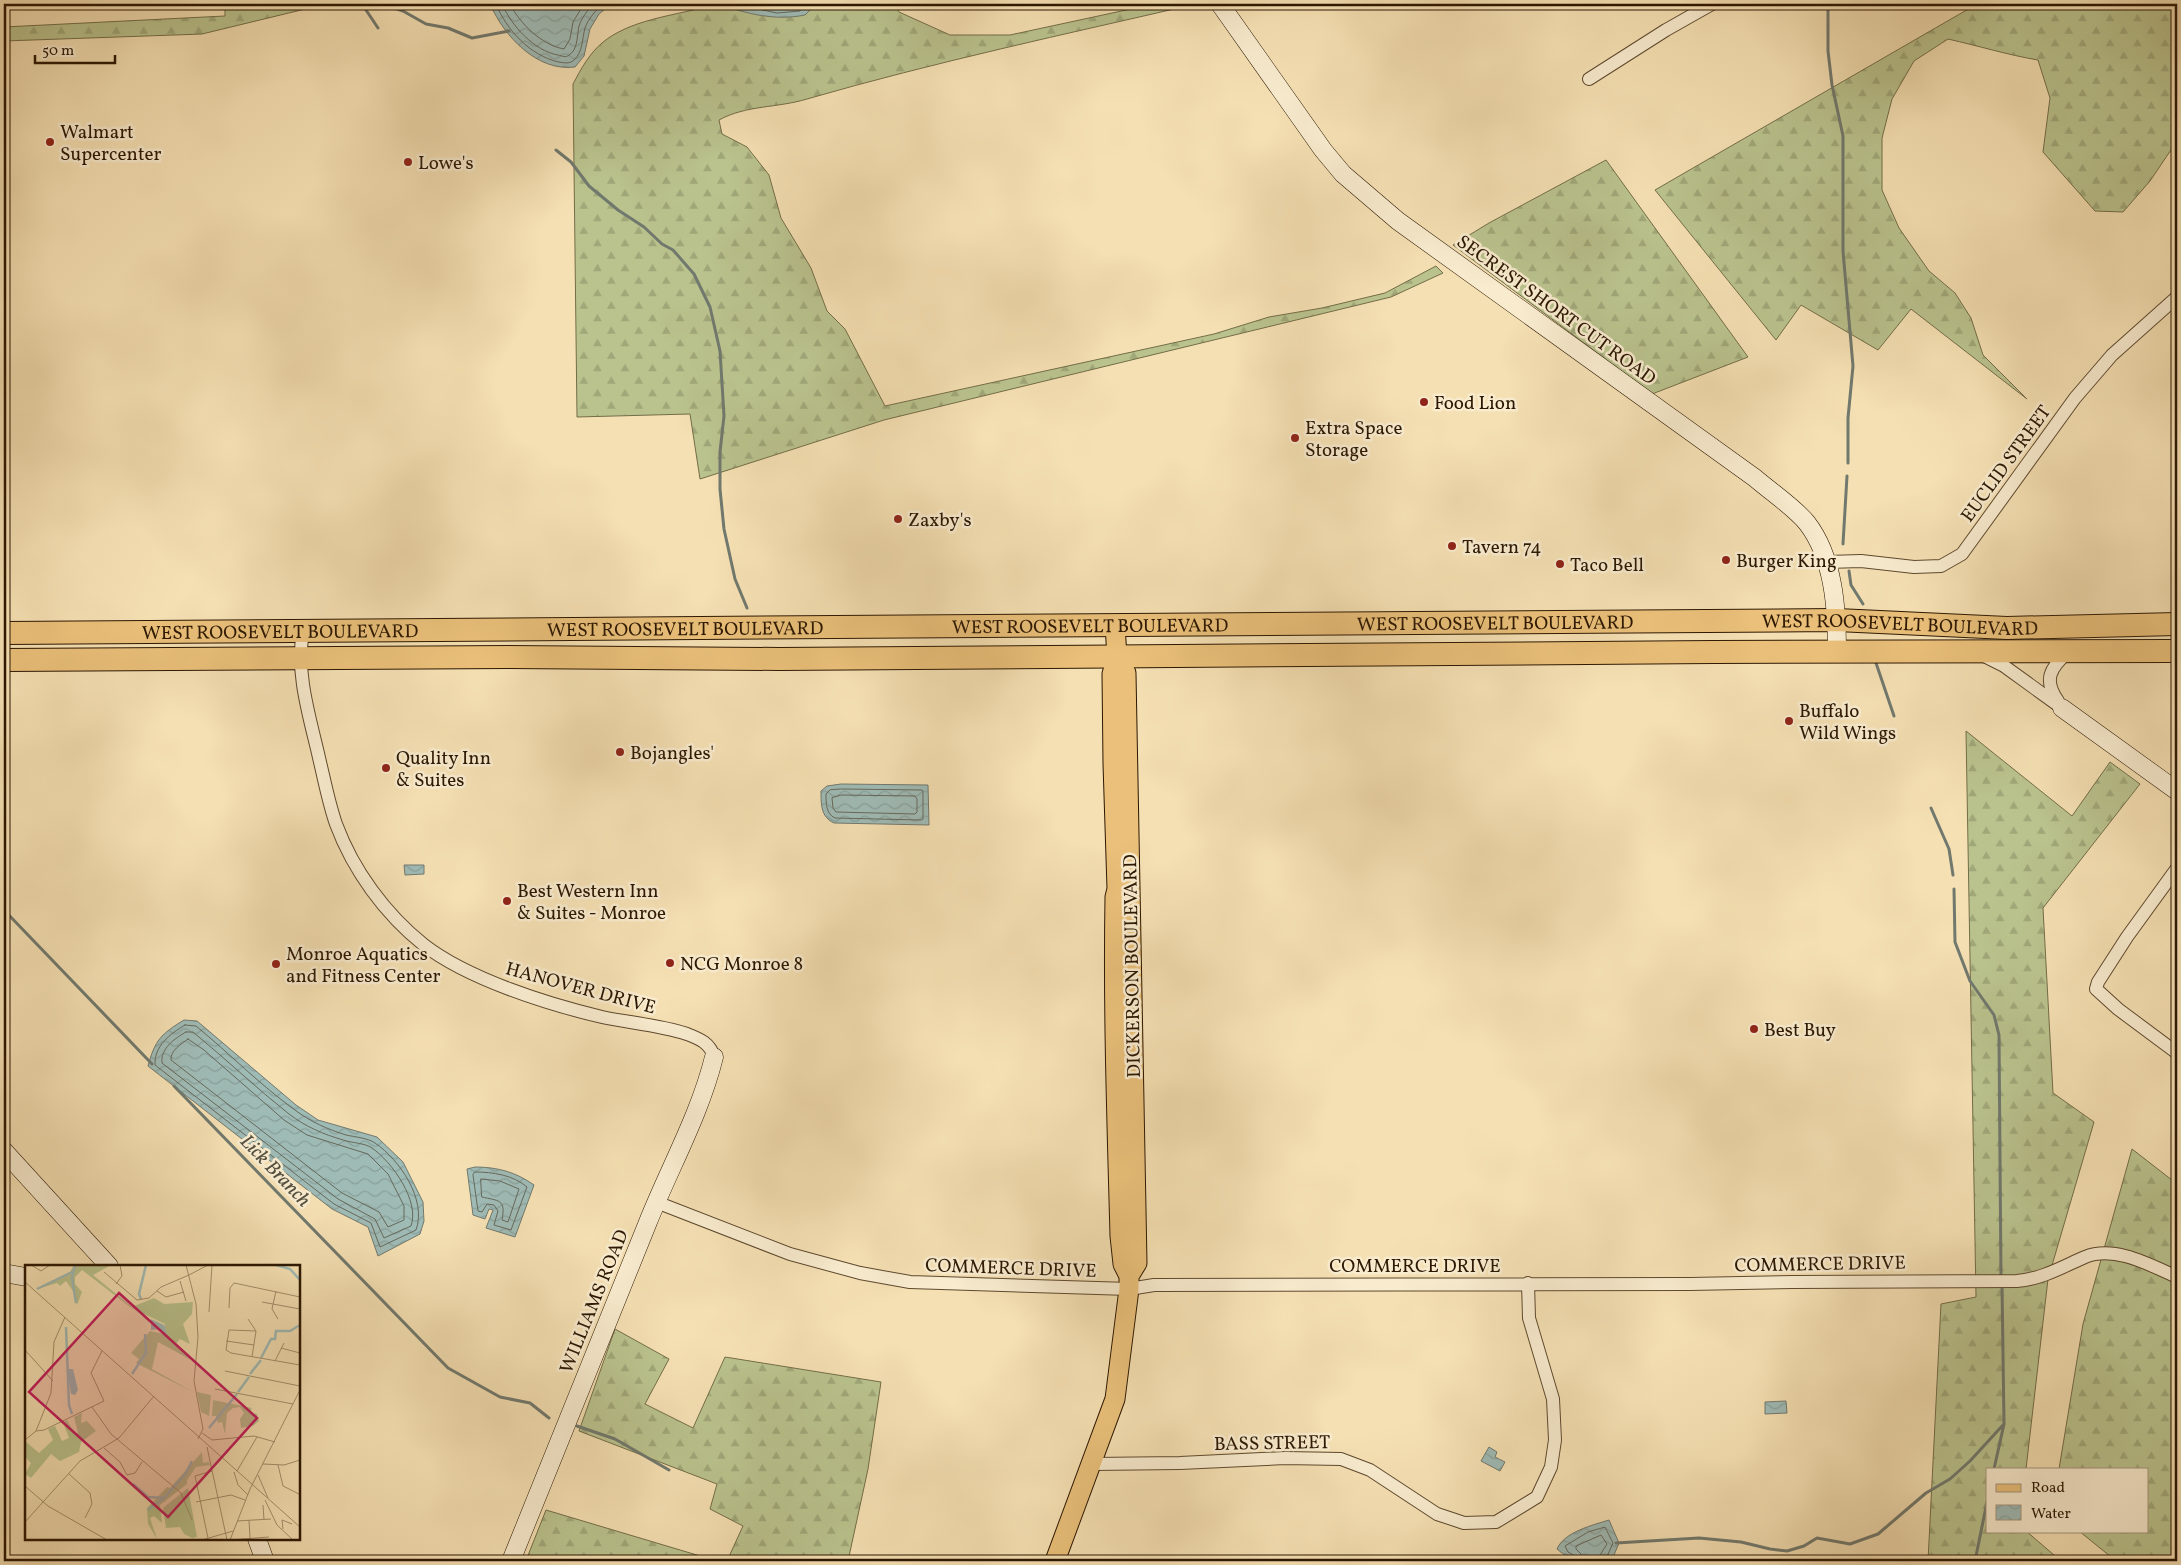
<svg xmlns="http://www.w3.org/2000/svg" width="2181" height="1565" viewBox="0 0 2181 1565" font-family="Vollkorn,serif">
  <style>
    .forest { fill: url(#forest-firs); stroke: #736d48 }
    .water { fill: url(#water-waves); stroke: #71796e }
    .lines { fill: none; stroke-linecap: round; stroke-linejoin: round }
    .shore { stroke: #66695c; stroke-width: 1 }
    .stream { stroke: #71796e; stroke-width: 3 }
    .street-casing { stroke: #5e492e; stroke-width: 14 }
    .secondary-casing { stroke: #2c1702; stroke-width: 19 }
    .primary-casing { stroke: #2c1702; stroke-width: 21 }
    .highway-casing { stroke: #2c1702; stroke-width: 24 }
    .street { stroke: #f8ebce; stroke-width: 12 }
    .secondary { stroke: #f8ebce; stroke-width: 18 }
    .primary { stroke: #eac07a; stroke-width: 19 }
    .highway { stroke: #eac07a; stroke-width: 22 }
    .poi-dot { fill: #8f2418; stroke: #f8ebce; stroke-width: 2 }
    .labels { text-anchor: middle; stroke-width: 5; stroke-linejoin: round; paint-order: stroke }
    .poi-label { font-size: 19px; fill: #2c1702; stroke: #f8ebce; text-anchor: start }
    .street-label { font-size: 19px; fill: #2c1702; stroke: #f8ebce }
    .water-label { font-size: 20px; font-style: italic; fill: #545041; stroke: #f8ebce }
    .inset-river { fill: none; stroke: #9fbbb6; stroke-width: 2.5 }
    .inset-road { fill: none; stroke: #a5906c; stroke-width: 1 }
    .view { fill: #c2185b; fill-opacity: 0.15; stroke: #c2185b; stroke-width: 2.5 }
    .inset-edge { fill: none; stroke: #2c1702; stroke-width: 2.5 }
  </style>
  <defs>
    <pattern id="forest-firs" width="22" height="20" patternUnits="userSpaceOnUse" patternTransform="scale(1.25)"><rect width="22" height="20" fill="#bac38e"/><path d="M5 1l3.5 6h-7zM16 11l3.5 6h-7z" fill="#a0a779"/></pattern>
    <pattern id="water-waves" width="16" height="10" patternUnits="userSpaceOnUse" patternTransform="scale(1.25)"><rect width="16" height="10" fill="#9fbbb6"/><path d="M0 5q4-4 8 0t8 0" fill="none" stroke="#89a09b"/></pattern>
  </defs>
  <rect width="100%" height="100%" fill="#f5e0b3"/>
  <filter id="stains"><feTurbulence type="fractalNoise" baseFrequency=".004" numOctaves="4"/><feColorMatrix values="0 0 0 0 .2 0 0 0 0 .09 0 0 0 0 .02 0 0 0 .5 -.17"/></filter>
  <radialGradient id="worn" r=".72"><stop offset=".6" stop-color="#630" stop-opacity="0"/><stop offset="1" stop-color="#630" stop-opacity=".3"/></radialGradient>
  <!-- forest -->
  <path class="forest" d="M225 4H326L202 34 4 41V27L225 16Z
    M704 4H895L899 12 950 35H1010L1154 4H1196C1066 34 935 62 807 99 778 108 746 105 719 120L722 134 747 147 769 175 781 218 811 268 827 311 845 329 885 406 1214 334 1269 317 1322 308 1385 293 1436 266 1443 273 1391 297 884 420 700 479 690 414 577 417 573 84C581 69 589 54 602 43 629 20 672 16 705 7Z
    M1977 4H2177V141L2150 181 2123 212 2095 211 2043 152 2050 98 2038 60C2008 55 1979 46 1948 39L1914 61 1892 99 1882 138V190L1899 228 1929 271 1955 293 1971 318 1983 355 2027 399 1911 309 1878 350 1801 305 1776 340 1655 190Z
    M1606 160 1748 357 1652 394 1453 245 1489 223Z
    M1966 731 2072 816 2110 762 2140 784 2043 908 2053 1093 2094 1122 2048 1279 2026 1469H1987V1531H2026L2061 1561H1928L1941 1304 1976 1297Z
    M2132 1149 2177 1184V1561H2116L2079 1531H2147V1469H2059L2083 1324Z
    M615 1329 669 1359 645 1404 693 1428 725 1357 881 1382 868 1469 848 1561H727L743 1526 710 1509 717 1484 579 1431Z
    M546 1510 717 1561H532L527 1558Z"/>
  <!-- water -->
  <path class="water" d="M490 4H611L599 14 590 29 584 56 575 67C537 72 504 36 490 4Z
    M719 4H805L810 10 805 15C775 21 747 14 719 4Z
    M841 784 928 785 929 825 834 823C821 817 821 805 821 791L827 786Z
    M404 865H424V874L405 875Z
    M184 1020 197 1021 296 1105 318 1120 377 1137 403 1162 423 1202 424 1221 420 1234 378 1256 368 1227 332 1209 148 1066C155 1040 161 1034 184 1020Z
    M475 1167C497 1167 516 1172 534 1185L515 1237 486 1228 493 1210 489 1209 485 1219 473 1215 467 1169Z
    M1786 1401 1787 1413 1765 1414V1402Z
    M1489 1447 1497 1452 1495 1457 1505 1462 1500 1471 1481 1461Z
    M1609 1520 1619 1543 1614 1555 1608 1561C1589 1563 1571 1562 1557 1549 1564 1532 1593 1525 1609 1520Z"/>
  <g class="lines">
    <!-- shore -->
    <path class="shore" d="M496 4C506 29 530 56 559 62 564 63 570 64 574 60 583 52 582 39 585 28 588 19 596 10 603 4
      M502 4C511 25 534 51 558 55 562 56 566 58 569 55 578 50 577 35 579 26 581 19 588 9 594 4
      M510 4C520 24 542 45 564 49L570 39 573 22 584 4
      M734 4 777 13 800 11 801 4
      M841 789 922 790 923 792V819L921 820 835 818C826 814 826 803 826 794L830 790Z
      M842 795 915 796 917 799V812L915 814 836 812 833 808 832 798Z
      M185 1025 196 1026C229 1053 260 1085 295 1110 311 1122 327 1129 346 1135 355 1137 368 1138 375 1143 400 1160 427 1200 416 1230L380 1247 371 1223 334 1204 155 1065C154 1046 170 1034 185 1025Z
      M186 1032H193C226 1059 256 1088 289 1114 306 1127 323 1134 343 1140 352 1143 365 1143 372 1148 392 1162 420 1201 411 1226L384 1238 375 1219 338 1199 162 1063C160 1049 175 1038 186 1032Z
      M188 1039 204 1050 284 1120 307 1135 368 1154 388 1174 404 1206V1220L388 1227 379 1212 342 1193 171 1060C170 1051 181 1044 188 1039Z
      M475 1172C493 1172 513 1175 527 1187L511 1230 494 1225 498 1211 494 1205 487 1204 482 1212 478 1211 473 1175Z
      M481 1179 500 1181 519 1189 508 1222 502 1220C506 1199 499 1201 482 1197Z
      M1577 1561 1575 1556 1568 1552 1565 1546 1588 1532 1605 1527 1613 1543 1605 1561
      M1583 1561 1581 1554 1576 1549V1546L1601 1535 1607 1544 1600 1555 1599 1561"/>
    <!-- stream -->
    <path class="stream" d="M362 4 378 28
      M382 4 403 11 426 24 448 28 472 38 509 31
      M1828 4V51L1832 85 1843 136V251L1853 366 1848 418V463
      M556 150 571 162 589 186 618 210 644 227 662 244 673 250 694 274 710 307 720 351 724 416 720 452V489L724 529 735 579 747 608
      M1843 544 1847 476
      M1849 571 1851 585 1863 604
      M1876 663 1894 716
      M1931 808 1949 849 1953 875
      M1954 889 1955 942 1970 981 1994 1015 1999 1035 2001 1279
      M4 910 152 1064
      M174 1086 448 1368 500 1397 530 1403 549 1418
      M577 1426 615 1439 669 1470
      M1994 1469 2004 1424 2002 1285
      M1616 1543 1699 1538 1741 1542 1770 1549 1787 1551 1804 1546 1817 1538 1850 1544 1878 1534 1926 1493 1950 1479 1970 1461 2003 1425
      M1975 1561 1987 1502"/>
    <!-- street casing -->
    <g class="street-casing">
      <path id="street" d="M1589 79 1666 30 1712 4
        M1827 562 1861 561 1914 567 1941 566 1962 554 2075 398 2112 355 2177 297
        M303 632C295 674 311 721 320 762 325 783 329 804 336 824 353 870 385 914 424 945 468 979 547 1004 602 1017 630 1023 660 1025 687 1034 700 1039 710 1043 714 1057
        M1982 655 2004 666 2062 708
        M2058 701C2043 680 2050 668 2068 652
        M2177 868 2127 937 2098 982 2096 989 2118 1009 2177 1053
        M656 1202 790 1254 860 1273 910 1282 1129 1289 1154 1285 1690 1284 1793 1282 2017 1281C2042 1279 2062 1267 2085 1257 2115 1245 2150 1265 2177 1277
        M1092 1464 1180 1463 1285 1458 1341 1459 1370 1470 1437 1514 1464 1523 1496 1522 1537 1497 1551 1467 1555 1440 1553 1399 1529 1318 1528 1283"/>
    </g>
    <!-- secondary casing -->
    <g class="secondary-casing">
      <path id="secondary" d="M1220 4 1323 150 1343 174 1398 221 1755 478C1770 491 1795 508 1807 523 1834 558 1837 609 1837 652
        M2062 708 2177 791
        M4 1151 109 1266
        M4 1273 26 1277
        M257 1539 265 1561
        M511 1561C556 1448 602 1335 648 1222 670 1167 700 1114 714 1057"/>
    </g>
    <!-- primary casing -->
    <g class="primary-casing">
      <path id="primary" d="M1117 657 1126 673 1137 1263 1129 1276
        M1055 1561 1115 1399 1129 1289V1276L1123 1264 1120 1236C1117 1123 1113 1010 1115 897L1117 889 1113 764 1112 674 1117 657 1115 625"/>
    </g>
    <!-- highway casing -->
    <g class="highway-casing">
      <g id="highway">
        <path id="s1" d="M4 633 1837 620 2007 628 2177 624"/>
        <path d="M4 660 509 657 779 659 1713 652 2177 651"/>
      </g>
    </g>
    <!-- street -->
    <use href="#street" class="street"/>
    <!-- secondary -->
    <use href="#secondary" class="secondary"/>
    <!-- primary -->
    <use href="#primary" class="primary"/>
    <!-- highway -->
    <use href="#highway" class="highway"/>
  </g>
  <!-- markers -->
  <g class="poi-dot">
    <circle cx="50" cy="142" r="5"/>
    <circle cx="408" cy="162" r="5"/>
    <circle cx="1424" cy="402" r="5"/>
    <circle cx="1295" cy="438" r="5"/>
    <circle cx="898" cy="519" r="5"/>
    <circle cx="1452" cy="546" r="5"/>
    <circle cx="1726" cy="560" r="5"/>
    <circle cx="1560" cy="564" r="5"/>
    <circle cx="1789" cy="721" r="5"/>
    <circle cx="620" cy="752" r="5"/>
    <circle cx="386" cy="768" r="5"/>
    <circle cx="507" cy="901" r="5"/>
    <circle cx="670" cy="963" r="5"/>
    <circle cx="276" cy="964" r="5"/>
    <circle cx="1754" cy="1029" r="5"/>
  </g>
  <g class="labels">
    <!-- poi labels -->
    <g class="poi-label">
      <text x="60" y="138">Walmart<tspan x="60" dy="22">Supercenter</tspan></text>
      <text x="418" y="169">Lowe's</text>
      <text x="1434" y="409">Food Lion</text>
      <text x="1305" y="434">Extra Space<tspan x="1305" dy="22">Storage</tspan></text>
      <text x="908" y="526">Zaxby's</text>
      <text x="1462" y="553">Tavern 74</text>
      <text x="1736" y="567">Burger King</text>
      <text x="1570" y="571">Taco Bell</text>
      <text x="1799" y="717">Buffalo<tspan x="1799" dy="22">Wild Wings</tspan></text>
      <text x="630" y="759">Bojangles'</text>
      <text x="396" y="764">Quality Inn<tspan x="396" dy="22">&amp; Suites</tspan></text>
      <text x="517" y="897">Best Western Inn<tspan x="517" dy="22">&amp; Suites - Monroe</tspan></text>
      <text x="286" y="960">Monroe Aquatics<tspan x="286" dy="22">and Fitness Center</tspan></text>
      <text x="680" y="970">NCG Monroe 8</text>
      <text x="1764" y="1036">Best Buy</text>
    </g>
    <!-- street labels -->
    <g class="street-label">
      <text transform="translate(1557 309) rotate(36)" y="7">SECREST SHORT CUT ROAD</text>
      <text transform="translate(2005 463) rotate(-54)" y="7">EUCLID STREET</text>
      <text dy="7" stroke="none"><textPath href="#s1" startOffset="1491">WEST ROOSEVELT BOULEVARD</textPath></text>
      <text dy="7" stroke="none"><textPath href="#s1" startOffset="1896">WEST ROOSEVELT BOULEVARD</textPath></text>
      <text dy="7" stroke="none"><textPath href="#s1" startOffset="1086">WEST ROOSEVELT BOULEVARD</textPath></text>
      <text dy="7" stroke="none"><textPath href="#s1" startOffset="681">WEST ROOSEVELT BOULEVARD</textPath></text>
      <text dy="7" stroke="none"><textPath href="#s1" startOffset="276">WEST ROOSEVELT BOULEVARD</textPath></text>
      <text transform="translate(1131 966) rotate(-91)" y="7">DICKERSON BOULEVARD</text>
      <text transform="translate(581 987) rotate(15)" y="7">HANOVER DRIVE</text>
      <text transform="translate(1820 1263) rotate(-1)" y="7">COMMERCE DRIVE</text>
      <text x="1415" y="1272">COMMERCE DRIVE</text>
      <text transform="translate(1011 1267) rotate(2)" y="7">COMMERCE DRIVE</text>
      <text transform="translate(593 1301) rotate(-68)" y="7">WILLIAMS ROAD</text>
      <text transform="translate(1272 1442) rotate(-1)" y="7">BASS STREET</text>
    </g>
    <!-- water labels -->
    <g class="water-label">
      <text transform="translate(276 1170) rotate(46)" y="7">Lick Branch</text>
    </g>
  </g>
  <!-- overview -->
  <g transform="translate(25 1265)">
    <rect width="275" height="275" fill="#f5e0b3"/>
    <path d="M49 0H86L68 10 107 42 129 33 139 39 168 37 167 49 158 59 165 79 155 74 150 80 170 97 133 77 127 104 170 128 111 98 114 94 106 88 125 66 138 69 140 59 105 42 57 5 50 12V19L57 27 52 40 48 26 41 16 35 21 32 18 12 24 45 7ZM172 127 186 130 184 151 176 147ZM188 135 227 143 225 147 232 149 234 156 228 161 216 163 215 154 219 148 215 142 208 143 202 148 200 169 197 157 193 158 191 151H187ZM57 148 56 158 62 156 71 166 56 177 54 187 35 196 26 189 6 213 0 209 6 198 0 192V176L14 188 28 175 23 164 30 161 37 176 44 173 38 157 42 155 50 169 53 168 49 152ZM177 187 178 198 184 197 185 200 171 202 162 215V219L135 240 137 258 129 251 125 253 132 274 123 259 122 243 142 222 145 223ZM163 223 172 272 167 273 159 269 155 262 141 263 138 243Z" fill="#bac38e"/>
    <path d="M126 54 139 60 144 75 134 64 126 65ZM42 104H48L53 125 50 130 46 129Z" fill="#9fbbb6"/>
    <path class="inset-river" d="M50 0 47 13 51 38M251 0 265 4 275 15M12 24 47 7M116 34 114 29 121 0M41 62 44 140 47 149M236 93 246 74H250L251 66H265L275 60M107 109 121 88 120 69M225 109 236 95M213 127 224 112M184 163 212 129M108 219 123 232 139 233M123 245 139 233 161 208 167 196"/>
    <path class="inset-road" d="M6 0 16 6 25 0M161 0 171 39 173 72 169 116 178 164 173 174M79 7 112 35 124 33 136 22 164 10M164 10 183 0M155 16 161 36M0 17 275 262M91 19 97 11 95 0M132 26 141 32 159 27M251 26 247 44 253 54M237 37 275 44M204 43 205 23 209 18 275 32M184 47 187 0M223 54 231 66 227 92M231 66 204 65 201 85 206 88 275 100M201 76 229 80M256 83 275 88M0 85 28 116M250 96 259 78M200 106 275 121M190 124 268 139M67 142 86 169 156 228 167 255M11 166 26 128 29 77 40 52M177 168 187 175 229 171 250 177M0 175 11 166 19 165 79 136 66 108 77 86M182 182 202 275M79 183 95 197 102 210 110 208 117 197M238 199 259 200 275 195M253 200 258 221 274 229M212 206 232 172M209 207 213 220 223 230M44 209 65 228 67 239 60 253M233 210 243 233M0 221 23 241 82 275M240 235 252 260 268 275M171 237 206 230 220 235M238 240 239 255M224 255 225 273M212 256 246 254M0 257 55 196 94 173 129 131M258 264 257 255 267 259M244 272 205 275 225 224 275 125M183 273 170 211 187 206M177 275 208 266"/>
    <path class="view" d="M94 28 232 153 143 252 4 127Z"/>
    <rect width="275" height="275" class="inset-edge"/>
  </g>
  <!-- margin -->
  <rect width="2181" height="1565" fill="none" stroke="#f5e0b3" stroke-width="20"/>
  <rect x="5" y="5" width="2171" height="1555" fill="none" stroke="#2c1702" stroke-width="2.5"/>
  <rect x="10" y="10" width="2161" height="1545" fill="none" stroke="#2c1702"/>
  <!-- legend -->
  <rect x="1986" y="1468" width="162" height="65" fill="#f8ebce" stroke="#a6967c"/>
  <rect x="1996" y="1484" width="25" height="8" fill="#eac07a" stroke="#a6967c"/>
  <text x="2031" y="1492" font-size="15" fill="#2c1702">Road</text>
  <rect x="1996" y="1505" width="25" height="15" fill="url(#water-waves)" stroke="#a6967c"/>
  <text x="2031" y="1518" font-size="15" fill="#2c1702">Water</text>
  <!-- scale -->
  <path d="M35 55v8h80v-8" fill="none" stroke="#2c1702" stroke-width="2.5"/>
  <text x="42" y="55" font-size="15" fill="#2c1702" stroke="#f8ebce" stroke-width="4" paint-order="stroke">50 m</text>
  <rect width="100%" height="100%" filter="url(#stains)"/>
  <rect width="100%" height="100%" fill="url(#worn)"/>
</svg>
